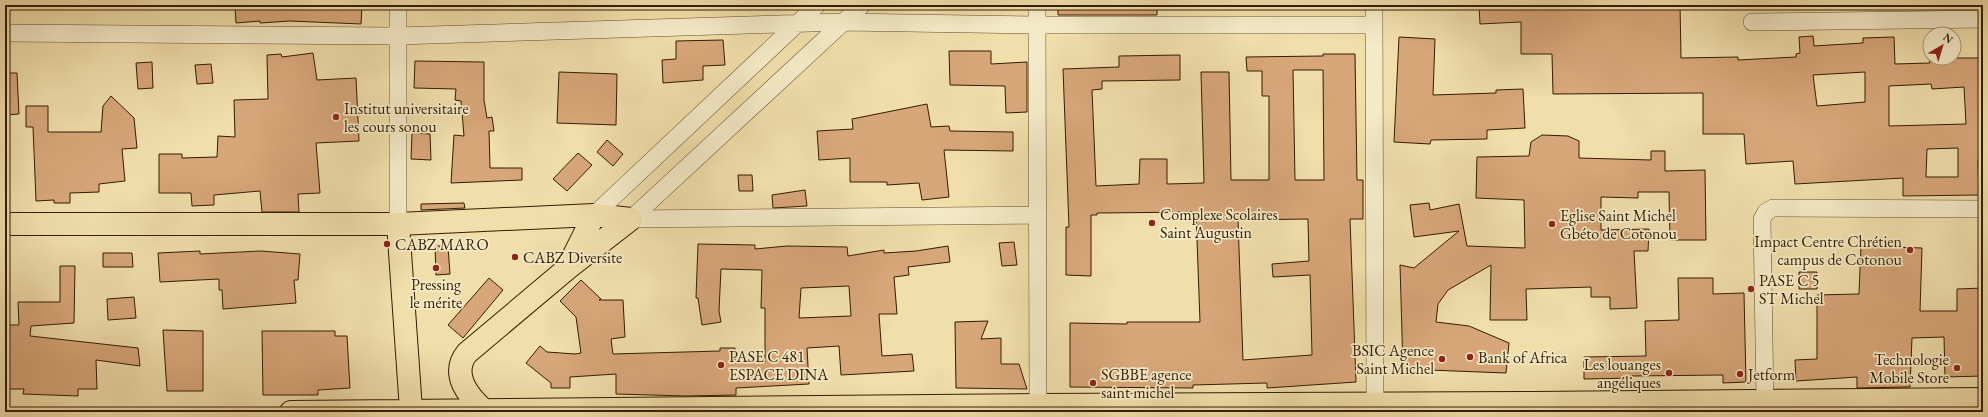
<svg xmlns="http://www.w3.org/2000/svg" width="1988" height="417" viewBox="0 0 1988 417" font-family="'EB Garamond',serif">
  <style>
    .building { fill: #d7a679; stroke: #341c00; fill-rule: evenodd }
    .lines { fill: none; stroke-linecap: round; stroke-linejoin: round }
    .minor-casing { stroke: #634c2b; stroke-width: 18 }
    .primary-casing { stroke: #341c00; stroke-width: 24 }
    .minor { stroke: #f5eac8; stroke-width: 17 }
    .primary { stroke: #f0deab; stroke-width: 22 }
    .poi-dot { fill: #8f2418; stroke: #f5eac8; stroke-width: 1.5 }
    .labels { text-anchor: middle; stroke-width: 3.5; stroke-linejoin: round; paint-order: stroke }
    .poi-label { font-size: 16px; fill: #341c00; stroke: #f5eac8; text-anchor: start }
  </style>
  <rect width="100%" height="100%" fill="#f0deab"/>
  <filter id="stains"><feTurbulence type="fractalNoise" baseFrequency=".005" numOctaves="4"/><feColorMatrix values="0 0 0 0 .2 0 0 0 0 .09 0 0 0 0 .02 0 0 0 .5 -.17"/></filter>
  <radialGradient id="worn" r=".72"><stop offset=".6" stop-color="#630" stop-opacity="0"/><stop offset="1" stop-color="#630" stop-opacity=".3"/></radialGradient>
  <!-- building -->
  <path class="building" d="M260 5H362L361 24 290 21 260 23V21L236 23 235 8 260 7Z
    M1058 5H1157V15H1058Z
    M1479 5H1680L1681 58 1738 57V60L1796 57V54L1800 53 1799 37 1813 36 1814 46 1863 43V38L1894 37 1895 64 1930 63 1929 58H1983V160H1978L1979 195 1903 196V178L1795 184 1793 161 1746 164 1744 134H1703V93L1553 94 1552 54H1521V22L1480 24ZM1865 72V102L1817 106 1813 75ZM1931 84 1932 89 1964 87 1966 124 1889 126V86ZM1958 148V177H1926L1927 149Z
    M1399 37 1435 39 1433 95 1496 93V90L1523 89 1525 128 1487 130V139L1431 140 1430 144 1394 142Z
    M723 40 725 65 703 66V80L663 83 662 60 676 59V41Z
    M949 51H991V64L1027 62V112L1006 113 1005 86 950 85Z
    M313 53 317 80 356 78 359 141 316 143 320 193 298 194 299 212H262L260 191 214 195V205L192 206 191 193H159V154H182V158L217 157 218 136 235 137 234 100 268 99 267 55 281 54 282 57Z
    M1323 54H1355L1357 180H1363V219H1350L1356 382 1267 388V383L1193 385V388L1070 387V323L1127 324V322H1200L1196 212 1097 213V215H1091V276L1066 275V227H1069L1063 69 1119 67V56L1180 55V80L1102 81V89L1092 90 1096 186 1139 184 1140 159H1167V184L1204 183 1201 72H1229L1231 180H1269V96H1262V71H1247L1246 57 1323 56ZM1293 70H1323L1324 180H1295ZM1308 219 1309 261 1272 264 1273 277 1310 275 1312 355 1243 360 1238 220Z
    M415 61 484 62V100L487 118 492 117 494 131H489L490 168H522V180L451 183 454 135 464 136 461 101 455 100 456 89 414 88Z
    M152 62 153 88 138 89 136 63Z
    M211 64 213 83 197 84 195 65Z
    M559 72 617 74 616 125 557 123Z
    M5 73H17L19 114 5 115Z
    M111 96 134 118 137 148 122 149 125 181 99 184V192L70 193V203H54V200L36 201 33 127H26V106H48V132H101L103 106Z
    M927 104 931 127 949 126 950 131 1013 132V151L944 150 949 197 922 200 919 183 887 185V182H850V158L819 160 817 131 853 129 852 119Z
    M412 133 430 134 431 160 411 159Z
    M1542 135 1568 136 1579 141V158L1651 160V151H1665V171L1705 170 1706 240H1670L1669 192H1638V198L1601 197V230L1649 229 1648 251H1634L1637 308 1610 309V297H1591V287L1526 289 1527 320H1490L1491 265 1448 290 1438 304 1436 322 1469 326 1509 343 1506 373 1403 369 1400 265 1414 268 1459 231 1414 237 1410 205 1429 203 1430 210 1459 204 1467 246 1525 248 1524 200 1476 198 1477 157 1529 156 1531 142Z
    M607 140 623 154 613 166 597 152Z
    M578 153 592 165 567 191 553 179Z
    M738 175H752L753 191H739Z
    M805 190 807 206 773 208 772 195Z
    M464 203 465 208 421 210V204Z
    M1014 242 1017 265 1002 266 999 243Z
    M698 244 755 245V249L787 246 847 247 848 256 884 250V253L916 251 948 246 950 262 908 267 909 275 894 277 897 314H879L882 356 912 354 914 371 841 375 839 346 807 348 809 384 736 388V395L685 396 616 394V374L570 377V388H551V383L526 363 540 346 547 352 575 354 581 353 576 317 560 301 581 280 601 299 599 300H623L625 337 611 339 613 354 720 351V348H735V363L765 362V308H761L762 270 721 269 719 311 721 322 702 325 698 298H696ZM849 286 851 316 799 318 801 288Z
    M435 246H448L450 274 436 275Z
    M1861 246 1922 248 1920 311H1957V289L1983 288V376L1945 377 1944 337 1912 338 1910 387 1857 388V377L1796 381 1795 360 1817 359V295L1859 294Z
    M200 251V254L261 251 300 254 298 280H294L296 303 223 309 222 290H219V279L160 282 158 253Z
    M103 253H132L133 267H103Z
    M60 266H75L74 323 31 326 30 336 138 348 140 366 96 360 97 389H78V396L23 394 24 389H5V325H19L18 302H60Z
    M1799 272H1817V289H1799Z
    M489 278 503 290 463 338 448 325Z
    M1678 278H1713V294L1744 293 1746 382 1723 383V375L1632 376V378L1584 379V357L1646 356 1645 321 1679 320Z
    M134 297 136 318 108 320 107 299Z
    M988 321 981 339 1001 338V364H1019L1027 389 956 388 955 322Z
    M163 330 203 331V391H167Z
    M262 331H335V336H347L350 388 318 390V395H263Z"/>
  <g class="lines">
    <!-- minor casing -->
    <g class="minor-casing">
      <path id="minor" d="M398 5V224
        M1037 5 1038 405
        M1374 5 1375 403
        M1752 22 1983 19
        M5 33 398 36 843 22 1037 25H1374
        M594 215 817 5
        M631 219 1038 215
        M631 219 862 5
        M1765 401 1762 219 1766 212 1773 208 1983 209"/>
    </g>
    <!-- primary casing -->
    <g class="primary-casing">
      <path id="primary" d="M5 224H398L594 215 631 219
        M398 224 411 410 413 412
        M570 263 594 215
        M485 411C468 396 450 374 467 353L568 268 631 219
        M291 412 1038 405 1533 403 1983 399"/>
    </g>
    <!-- minor -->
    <use href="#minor" class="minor"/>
    <!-- primary -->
    <use href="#primary" class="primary"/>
  </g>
  <!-- markers -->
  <g class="poi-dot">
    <circle cx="336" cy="117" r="4"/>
    <circle cx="1152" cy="223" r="4"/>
    <circle cx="1552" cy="224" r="4"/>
    <circle cx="387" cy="244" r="4"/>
    <circle cx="1910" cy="250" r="4"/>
    <circle cx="515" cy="257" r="4"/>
    <circle cx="436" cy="268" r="4"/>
    <circle cx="1751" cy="289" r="4"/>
    <circle cx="1470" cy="357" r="4"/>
    <circle cx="1442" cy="359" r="4"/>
    <circle cx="721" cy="365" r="4"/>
    <circle cx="1957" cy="368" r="4"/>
    <circle cx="1669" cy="373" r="4"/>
    <circle cx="1740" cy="374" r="4"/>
    <circle cx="1093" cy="383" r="4"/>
  </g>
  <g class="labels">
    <!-- poi labels -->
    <g class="poi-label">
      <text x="344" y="114">Institut universitaire<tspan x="344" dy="18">les cours sonou</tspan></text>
      <text x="1160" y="220">Complexe Scolaires<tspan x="1160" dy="18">Saint Augustin</tspan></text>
      <text x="1560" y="221">Eglise Saint Michel<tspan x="1560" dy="18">Gbéto de Cotonou</tspan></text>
      <text x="1902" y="247" text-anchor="end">Impact Centre Chrétien<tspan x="1902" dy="18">campus de Cotonou</tspan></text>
      <text x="395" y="250">CABZ MARO</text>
      <text x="523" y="263">CABZ Diversite</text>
      <text x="1759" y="286">PASE C 5<tspan x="1759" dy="18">ST Michel</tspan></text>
      <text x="436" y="290" text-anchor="middle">Pressing<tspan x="436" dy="18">le mérite</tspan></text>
      <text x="1434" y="356" text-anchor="end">BSIC Agence<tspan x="1434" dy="18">Saint Michel</tspan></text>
      <text x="729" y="362">PASE C 481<tspan x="729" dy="18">ESPACE DINA</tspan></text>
      <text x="1478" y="363">Bank of Africa</text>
      <text x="1949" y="365" text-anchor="end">Technologie<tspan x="1949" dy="18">Mobile Store</tspan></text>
      <text x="1661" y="370" text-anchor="end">Les louanges<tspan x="1661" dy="18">angéliques</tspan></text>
      <text x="1101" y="380">SGBBE agence<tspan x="1101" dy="18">saint michel</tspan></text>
      <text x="1748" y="380">Jetform</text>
    </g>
  </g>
  <!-- margin -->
  <rect width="1988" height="417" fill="none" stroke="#f0deab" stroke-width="20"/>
  <rect x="6" y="6" width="1976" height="405" fill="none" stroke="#341c00" stroke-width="2"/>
  <rect x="10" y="10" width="1968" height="397" fill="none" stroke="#341c00"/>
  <!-- north arrow -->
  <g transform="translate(1942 46) rotate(38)"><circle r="19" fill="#f5eac8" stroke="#a89878"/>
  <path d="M0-3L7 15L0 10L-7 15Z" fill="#8f2418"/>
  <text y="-6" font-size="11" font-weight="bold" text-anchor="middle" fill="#341c00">N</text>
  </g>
  <rect width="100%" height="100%" filter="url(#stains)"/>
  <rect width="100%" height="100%" fill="url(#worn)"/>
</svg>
